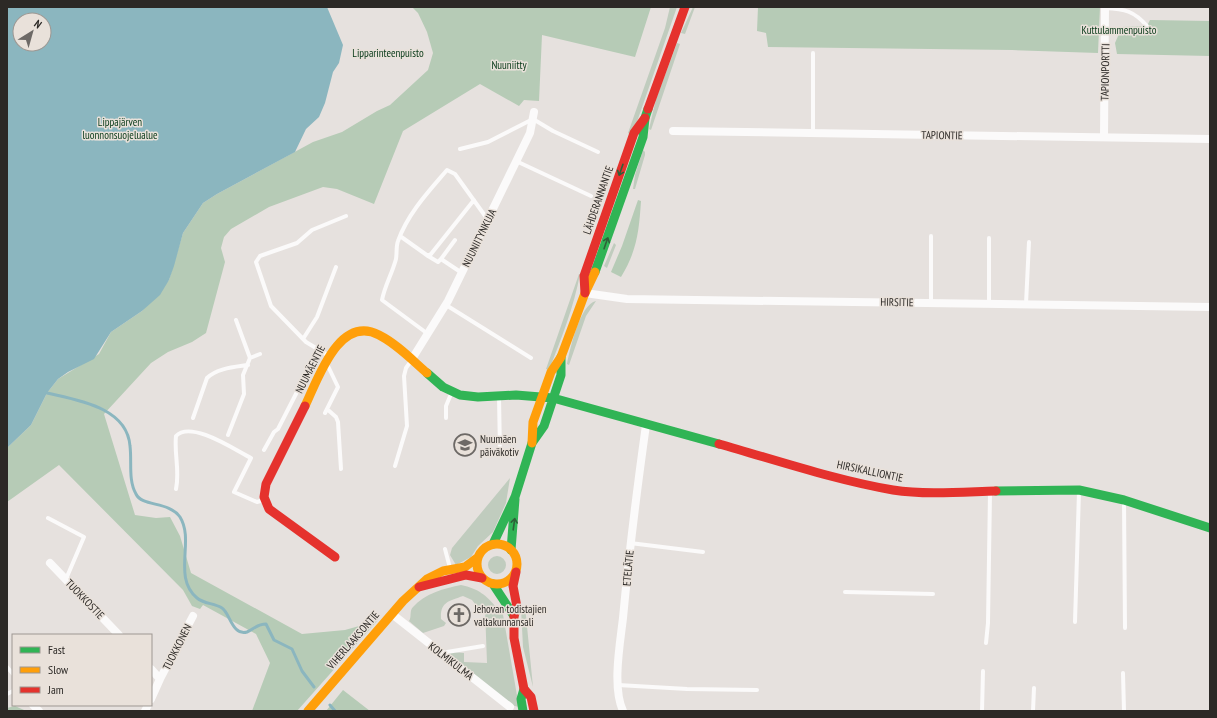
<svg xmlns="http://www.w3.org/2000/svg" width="1217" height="718" viewBox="0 0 1217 718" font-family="'PT Sans Narrow',sans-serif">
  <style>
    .green { fill: #c0ccbe }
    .forest { fill: #b6cbb6 }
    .water { fill: #8bb6bf; fill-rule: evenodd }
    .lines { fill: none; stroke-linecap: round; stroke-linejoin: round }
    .stream { stroke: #8bb6bf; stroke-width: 3 }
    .lane { stroke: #fbfafa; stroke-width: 4 }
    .street { stroke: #fbfafa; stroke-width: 8 }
    .fast { stroke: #30b455; stroke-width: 9 }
    .slow { stroke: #ff9f0a; stroke-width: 9 }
    .jam { stroke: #e5322d; stroke-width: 9 }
    .oneway { stroke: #2e6139 }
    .labels { text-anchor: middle; stroke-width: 3; stroke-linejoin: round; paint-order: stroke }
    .park-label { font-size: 11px; fill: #043715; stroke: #e9e1da }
    .street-label { font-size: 11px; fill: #2c2926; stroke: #e9e1da }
    .poi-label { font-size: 11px; fill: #2c2926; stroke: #e9e1da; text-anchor: start }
  </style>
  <rect width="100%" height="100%" fill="#e6e1de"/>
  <!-- green -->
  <path class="green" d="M670 7H677L632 136 628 133 665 28Z
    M693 7H695L685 34 681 33Z
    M677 43 680 44 651 130 649 129 656 99Z
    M643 150 645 152V155L635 189H633L635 175Z
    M614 243 616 245 607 268 604 266Z
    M579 274H580C574 307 561 339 549 370L546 369Z
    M596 301 586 316 569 365 567 364C570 349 580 304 596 301Z
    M510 478 506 503 493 532 478 546 471 557 456 565 450 555 452 548Z
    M488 565a9 9 0 1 1 18 0a9 9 0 1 1-18 0Z
    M461 585C479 589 486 595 497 608L502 609 519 707 511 705 448 654 451 652 464 653V662L487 663 485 609 478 608 472 600 463 596C449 601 440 602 441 619L446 623 444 626 423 633 409 621C412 617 409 611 413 607 424 594 445 588 461 585Z
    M523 606H525L533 687 523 647 521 608Z"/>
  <!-- forest -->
  <path class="forest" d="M412 7H651L635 57 542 35 539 101 524 100 519 106 480 84 403 131 374 204 337 189 323 187 269 207 231 229 224 237 221 248 225 262 206 333 192 342 168 352 151 363 104 414 135 515 156 518 170 517 180 536 191 573 302 634 345 630 377 621 297 711H252L270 663 256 634 203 605 200 609 192 606 183 590 59 465 7 502V448L31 425 47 393 58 379 99 354 111 332 142 311 169 280 183 233 203 203 217 194 313 142 342 132 377 111 390 105 428 70 433 53 427 32 418 13Z
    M758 7H1100L1098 53 1012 50 768 47 766 33 757 31Z
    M1150 20 1210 21V56L1117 54 1115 43 1122 27 1147 26Z
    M638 200 641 201C639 231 637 251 621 277L611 272 622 246Z
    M343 690 370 711H326Z
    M15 706 24 710 25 711H7V708Z"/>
  <!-- water -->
  <path class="water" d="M7 7H327L343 45 339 63 333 72 325 103 319 117 306 129 295 152 217 194 203 203 183 233 174 266 169 280 160 295 142 311 111 332 94 359 68 372 58 379 47 393 31 425 7 448ZM20 20H44V44H20Z"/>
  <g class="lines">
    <!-- stream -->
    <path class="stream" d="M47 393C77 400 127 407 130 446 132 462 128 480 136 494 142 507 169 501 180 517 195 541 172 577 197 598 204 604 214 603 222 608 230 613 232 636 247 632 254 629 257 624 266 624L274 640 292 649 302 671 314 687
      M330 705 335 711"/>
    <!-- lane -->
    <path class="lane" d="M1105 8C1125 9 1134 11 1147 26
      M813 133V53
      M460 149 488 142 533 119 553 131 598 152
      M516 161 591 196
      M400 236 428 256 431 254 474 200
      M931 236V302
      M455 240 441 259 462 273
      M428 256 438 262 441 259
      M989 303V238
      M1026 304 1029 242
      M446 305 531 358
      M236 320 250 358
      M428 334 382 300C385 285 392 274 396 259 397 253 396 246 398 241 408 213 429 191 447 170L455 174 488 220
      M303 339 317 317 336 267
      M329 356 306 342 271 306 256 262 260 256 297 243 312 230 346 216
      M499 397 500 452 513 456
      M327 409 336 417 338 422 341 469
      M325 413 338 387 327 364
      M193 418 207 378C217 368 235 367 248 365
      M446 418V406L451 394
      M228 435 244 394 243 375 250 358 260 354
      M264 450 274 432 278 429 299 388 306 381
      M395 466 407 426 404 376 406 368 411 361
      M176 489C180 471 174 454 176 436 191 420 235 450 251 458L234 492 257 502 264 500
      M1124 501 1125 628
      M48 518 84 537 66 579
      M630 543 703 552
      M445 549 450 568
      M845 592 933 594
      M1075 622 1079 492
      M986 643 988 623 990 493
      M441 653 483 646
      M7 667 13 674
      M1123 673 1124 711
      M618 685 687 689 757 690
      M7 694 13 691
      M982 711 983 671
      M1033 711 1034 688"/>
    <!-- street -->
    <path class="street" d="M673 131 1210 139
      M1104 137 1105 7
      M585 293 627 299 1210 307
      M412 359 448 301 530 133 534 112
      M50 563 119 635
      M392 614 510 707
      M151 669 160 679 151 699
      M160 679 193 616
      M33 705 39 711
      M145 711 148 705
      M623 711C612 687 620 644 623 618 629 553 637 489 646 425"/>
    <!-- fast -->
    <path class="fast" d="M595 272 643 137 645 118 648 109
      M427 373 443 387 460 395 478 397 516 395 553 398 719 444
      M996 491 1079 490 1124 500 1210 528
      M493 544 515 497 532 443 544 426 561 375V357
      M511 550 515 499
      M493 584 514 616
      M523 711 521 699 524 689"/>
    <!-- slow -->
    <path class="slow" d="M305 406C318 379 339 314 379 335 397 344 412 360 427 373
      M532 443 533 422 551 372 561 357 585 293 595 272
      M477 564a20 20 0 1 1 40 0a20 20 0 1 1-40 0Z
      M308 711 403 601 427 579 443 571 465 567 477 558"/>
    <!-- jam -->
    <path class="jam" d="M648 109 685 7
      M585 293 584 276 634 133 645 118
      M305 406 266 484 264 497 269 509 335 557
      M719 444C776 460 835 480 893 490 926 495 962 492 996 491
      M516 572 513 586 517 607 514 616V638L524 689 531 697 534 711
      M419 587 466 575 482 578"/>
  </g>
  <!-- one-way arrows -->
  <defs><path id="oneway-shaft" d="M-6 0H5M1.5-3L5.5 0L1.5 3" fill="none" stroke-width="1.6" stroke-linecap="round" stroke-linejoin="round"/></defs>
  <g class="oneway">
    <use href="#oneway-shaft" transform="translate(621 170) rotate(109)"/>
    <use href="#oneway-shaft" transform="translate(606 243) rotate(-71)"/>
    <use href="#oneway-shaft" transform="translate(514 524) rotate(-82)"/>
  </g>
  <!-- icons -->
  <defs>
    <g id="school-ring" transform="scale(1.15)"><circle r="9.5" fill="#e9e1da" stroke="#6d6966" stroke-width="1.5"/><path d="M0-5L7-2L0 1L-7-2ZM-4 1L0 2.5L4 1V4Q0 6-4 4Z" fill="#6d6966"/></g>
    <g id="church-ring" transform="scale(1.15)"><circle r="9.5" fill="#e9e1da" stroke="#6d6966" stroke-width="1.5"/><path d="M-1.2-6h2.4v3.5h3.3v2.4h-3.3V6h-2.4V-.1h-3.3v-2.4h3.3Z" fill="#6d6966"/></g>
  </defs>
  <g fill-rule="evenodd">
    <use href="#school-ring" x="465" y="445"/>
    <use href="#church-ring" x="459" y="615"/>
  </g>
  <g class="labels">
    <!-- park labels -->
    <g class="park-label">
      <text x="1119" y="34">Kuttulammenpuisto</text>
      <text x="388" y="57">Lipparinteenpuisto</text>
      <text x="509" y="69">Nuuniitty</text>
      <text x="120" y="126">Lippajärven<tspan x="120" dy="13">luonnonsuojelualue</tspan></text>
    </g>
    <!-- street labels -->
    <g class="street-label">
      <text transform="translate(1105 72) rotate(-89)" y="4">TAPIONPORTTI</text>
      <text transform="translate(942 135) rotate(1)" y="4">TAPIONTIE</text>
      <text transform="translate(598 200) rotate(-71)" y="4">LÄHDERANNANTIE</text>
      <text transform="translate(479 238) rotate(-64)" y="4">NUUNIITYNKUJA</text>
      <text transform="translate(897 302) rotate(1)" y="4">HIRSITIE</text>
      <text transform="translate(310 369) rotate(-63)" y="4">NUUMÄENTIE</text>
      <text transform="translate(870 471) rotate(12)" y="4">HIRSIKALLIONTIE</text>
      <text transform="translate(628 568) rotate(-85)" y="4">ETELÄTIE</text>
      <text transform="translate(85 599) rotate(46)" y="4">TUOKKOSTIE</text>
      <text transform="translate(353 640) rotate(-49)" y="4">VIHERLAAKSONTIE</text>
      <text transform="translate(177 647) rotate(-63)" y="4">TUOKKONEN</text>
      <text transform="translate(451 661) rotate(38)" y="4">KOLMIKULMA</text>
    </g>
    <!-- poi labels -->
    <g class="poi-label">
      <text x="480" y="443">Nuumäen<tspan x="480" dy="13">päiväkotiv</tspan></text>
      <text x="474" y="613">Jehovan todistajien<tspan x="474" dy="13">valtakunnansali</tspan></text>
    </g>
  </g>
  <!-- border -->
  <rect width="1217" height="718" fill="none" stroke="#2c2926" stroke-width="16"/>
  <!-- legend -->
  <rect x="12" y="634" width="140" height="72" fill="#e9e1da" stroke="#9d9792"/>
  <rect x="20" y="647" width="20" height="6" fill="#30b455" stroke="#9d9792"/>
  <text x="48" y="654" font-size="12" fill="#2c2926">Fast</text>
  <rect x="20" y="667" width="20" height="6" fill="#ff9f0a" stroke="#9d9792"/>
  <text x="48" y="674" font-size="12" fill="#2c2926">Slow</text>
  <rect x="20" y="687" width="20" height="6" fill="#e5322d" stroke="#9d9792"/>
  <text x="48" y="694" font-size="12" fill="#2c2926">Jam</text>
  <!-- north arrow -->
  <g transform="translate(32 32) rotate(37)"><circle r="19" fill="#e9e1da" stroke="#9d9792"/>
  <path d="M0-3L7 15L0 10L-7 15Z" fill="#6d6966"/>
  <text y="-6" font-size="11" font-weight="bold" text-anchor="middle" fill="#2c2926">N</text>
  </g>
</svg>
